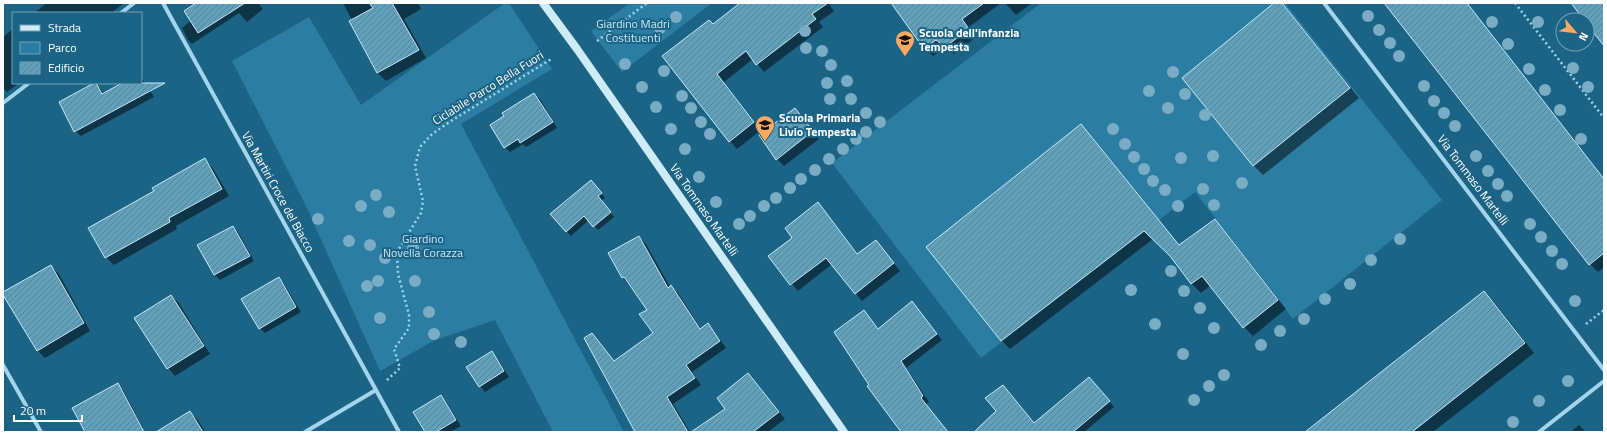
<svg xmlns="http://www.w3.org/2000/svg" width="1607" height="435" viewBox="0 0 1607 435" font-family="'Titillium Web',sans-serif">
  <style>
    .green { fill: #2b7da2 }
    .shadow { fill: #0007 }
    .building { fill: url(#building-hatch); stroke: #c7e9f8 }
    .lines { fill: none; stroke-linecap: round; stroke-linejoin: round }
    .path { stroke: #a2d5eb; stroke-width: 2.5; stroke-dasharray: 2 3; stroke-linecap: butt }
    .street { stroke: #a2d5eb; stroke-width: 4 }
    .secondary { stroke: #ceebf8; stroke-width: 8 }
    .tree { fill: #7aadc4 }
    .labels { text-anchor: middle; stroke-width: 4; stroke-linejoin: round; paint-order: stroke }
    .park-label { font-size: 12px; fill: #c7e9f8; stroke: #1b6485 }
    .poi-label { font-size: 12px; font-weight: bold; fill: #fff; stroke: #1b6485; text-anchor: start }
    .street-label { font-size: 12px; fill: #fff; stroke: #1b6485 }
  </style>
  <defs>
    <pattern id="building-hatch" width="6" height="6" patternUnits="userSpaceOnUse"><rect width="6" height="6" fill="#61a0bb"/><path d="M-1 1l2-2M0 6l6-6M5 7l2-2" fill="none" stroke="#5a8394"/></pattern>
  </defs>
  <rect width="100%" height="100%" fill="#1b6485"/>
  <!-- green -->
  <path class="green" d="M505 3H509L552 69 461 124 624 432H553L495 320 435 340 380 371 306 206 232 61 309 17 361 105Z
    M630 3H712L622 72 591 31Z
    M1041 3H1285L1442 200 1293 319 1195 192 981 358 832 163Z"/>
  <!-- shadow -->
  <path class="shadow" d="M47 3H124L111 13H34Z
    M212 3H260L259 4 263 9 247 22 239 13 192 44 188 40 182 28Z
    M343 3H418L421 9 404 19 426 58 386 81 378 73 350 21 352 20Z
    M742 3H828L834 11 819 22 823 27 764 72 753 59 724 82 761 130 737 149 730 141 663 56 713 25Z
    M892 3H1001L969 27 976 37 954 54 945 48 933 56 925 49Z
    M1005 3H1032L1016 15Z
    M1276 3H1281L1288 10 1359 98 1263 175 1254 166 1183 78Z
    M1386 3H1467L1604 179V267L1598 272 1590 264Z
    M13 29V83H19L7 92 3 88V37Z
    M141 77 154 97 81 136 75 131 96 83 104 94 124 83H141Z
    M534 94 540 99 557 128 526 147 523 144 510 152 505 147V117Z
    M795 109 819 139 784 166 777 159Z
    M1081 126 1090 135 1180 246 1215 221 1224 230 1286 309 1253 336 1244 327 1211 285 1201 293 1192 284 1172 257 1153 239 1010 349 1001 340Z
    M204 159 212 167 229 196 176 226 177 229 114 265 106 257Z
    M595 186 605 198 601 201 614 217 598 230 589 220 571 236 566 231Z
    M824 211 858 255 876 241 900 271 862 301 832 264 798 291 770 257 794 238Z
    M233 227 238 232 254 261 220 280 215 275Z
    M639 237 646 244 670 287 671 286 678 293 701 329 708 325 714 331 726 348 692 372 701 385 673 404 690 432H636L592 334 615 362 654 333 649 311 623 278 609 254Z
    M51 266 59 274 90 331 45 358 37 350Z
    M278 278 284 284 301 312 265 333 260 328Z
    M1484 292 1493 301 1534 353 1433 432H1307Z
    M171 296 179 303 210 354 175 376 168 368Z
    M912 303 942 340 906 368 929 402 900 426 871 385 864 311 879 329Z
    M492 352 497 358 509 377 485 392 480 386Z
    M754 381 785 419 768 432H693L727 409Z
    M1094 383 1114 407 1084 432H975L997 411 1008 391 1035 424Z
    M117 385 123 390 143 428 135 432H86Z
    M441 396 446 402 461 426 450 432H426Z
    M190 413 198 420 205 432H155Z
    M1579 425 1586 432H1571Z"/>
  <!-- building -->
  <path class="building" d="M196 3H245L198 33 184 11Z
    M369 3H392L419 50 377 73 349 21 373 8Z
    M740 3H828L812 14 816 19 756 65 746 51 717 74 754 122 729 142 662 56 709 20 713 24Z
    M891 3H984L962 19 969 29 945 47 936 40 924 49Z
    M1274 3H1282L1350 88 1253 166 1182 78Z
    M1384 3H1467L1604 179V253L1589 265Z
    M1571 3H1604V46L1587 24V20H1584Z
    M94 83H96L102 94 122 83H165L74 132 59 102Z
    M534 93 553 122 520 143 518 139 504 148 490 125 504 116 502 113Z
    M795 108 813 131 776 160 759 135Z
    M1081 124 1179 245 1215 219 1278 300 1243 328 1202 276 1191 284 1170 256 1144 231 1001 341 926 247Z
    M205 158 222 189 169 218 170 222 105 258 88 228 154 191 152 188Z
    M591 180 602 193 598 196 611 212 593 227 584 216 566 232 550 214Z
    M818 202 857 254 876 240 894 263 855 294 826 258 790 285 768 256 792 238 785 228Z
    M233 226 250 256 214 275 197 245Z
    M639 236 668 288 671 285 700 329 708 323 720 341 686 365 695 378 667 397 688 432H635L584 338 592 333 614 361 653 333 639 314 647 310 624 277 622 278 608 253Z
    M51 265 84 323 37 351 3 295V292Z
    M279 277 296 307 259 329 241 299Z
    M1484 291 1525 343 1412 432H1305Z
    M171 295 204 346 167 369 134 318Z
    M912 301 937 334 901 361 923 396 921 398 948 432H901L867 386 869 385 834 332 864 310 878 329Z
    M492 351 504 371 479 387 466 367Z
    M748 373 779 412 753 432H691L725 409 717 398Z
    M1089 377 1110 401 1073 432H974L996 411 985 398 1003 385 1034 423Z
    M118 383 144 432H85L72 408Z
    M441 395 456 420 436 432H425L413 412Z
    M190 411 203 432H156Z"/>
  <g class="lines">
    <!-- path -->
    <path class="path" d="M1515 3 1604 118
      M597 41 647 3
      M1586 324 1604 310
      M387 380 400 368 394 349 409 328V315L398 274 397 252 421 213 423 201 415 166 420 147 432 134 451 121 553 58"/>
    <!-- street -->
    <path class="street" d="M163 3 376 390 305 432
      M1324 3 1604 370
      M121 13 134 3
      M3 103 29 83
      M3 365 41 432
      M376 390 399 432
      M1539 432 1604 381"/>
    <!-- secondary -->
    <path class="secondary" d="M543 3 577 49 844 432"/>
  </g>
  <!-- trees -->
  <g class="tree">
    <circle cx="1368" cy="16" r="6"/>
    <circle cx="676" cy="17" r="6"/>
    <circle cx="1492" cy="22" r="6"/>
    <circle cx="1538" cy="22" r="6"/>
    <circle cx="660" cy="28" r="6"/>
    <circle cx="1379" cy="30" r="6"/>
    <circle cx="805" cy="31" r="6"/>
    <circle cx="1390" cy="43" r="6"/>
    <circle cx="1508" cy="44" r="6"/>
    <circle cx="806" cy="48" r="6"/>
    <circle cx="822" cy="51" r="6"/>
    <circle cx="1399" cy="56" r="6"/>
    <circle cx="625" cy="64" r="6"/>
    <circle cx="831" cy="65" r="6"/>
    <circle cx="1573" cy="68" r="6"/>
    <circle cx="1529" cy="69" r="6"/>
    <circle cx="664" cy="71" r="6"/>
    <circle cx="1173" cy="72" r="6"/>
    <circle cx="847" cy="81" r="6"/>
    <circle cx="827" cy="83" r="6"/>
    <circle cx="1424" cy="86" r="6"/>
    <circle cx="642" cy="87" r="6"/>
    <circle cx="1588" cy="87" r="6"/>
    <circle cx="1545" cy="90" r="6"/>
    <circle cx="1149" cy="91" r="6"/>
    <circle cx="1185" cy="94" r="6"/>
    <circle cx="682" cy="96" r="6"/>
    <circle cx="830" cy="99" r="6"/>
    <circle cx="851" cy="99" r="6"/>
    <circle cx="1434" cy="101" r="6"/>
    <circle cx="656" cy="107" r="6"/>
    <circle cx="691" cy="108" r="6"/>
    <circle cx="1168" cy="108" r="6"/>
    <circle cx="1560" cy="110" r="6"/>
    <circle cx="866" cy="113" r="6"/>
    <circle cx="1444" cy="113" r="6"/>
    <circle cx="1205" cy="115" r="6"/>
    <circle cx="701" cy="122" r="6"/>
    <circle cx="880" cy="122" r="6"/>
    <circle cx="1455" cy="126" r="6"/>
    <circle cx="671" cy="129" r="6"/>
    <circle cx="1113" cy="129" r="6"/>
    <circle cx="866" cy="132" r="6"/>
    <circle cx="710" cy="134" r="6"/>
    <circle cx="856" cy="139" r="6"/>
    <circle cx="1581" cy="139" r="6"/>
    <circle cx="1125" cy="144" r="6"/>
    <circle cx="685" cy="149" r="6"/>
    <circle cx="843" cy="149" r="6"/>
    <circle cx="1213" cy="156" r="6"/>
    <circle cx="1476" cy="156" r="6"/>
    <circle cx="1134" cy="157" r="6"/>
    <circle cx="1181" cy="158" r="6"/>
    <circle cx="829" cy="159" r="6"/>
    <circle cx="1144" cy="169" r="6"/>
    <circle cx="815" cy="170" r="6"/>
    <circle cx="1488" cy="171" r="6"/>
    <circle cx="699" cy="177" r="6"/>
    <circle cx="801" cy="179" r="6"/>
    <circle cx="1153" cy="181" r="6"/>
    <circle cx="1242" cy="183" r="6"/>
    <circle cx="1498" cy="184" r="6"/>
    <circle cx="790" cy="188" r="6"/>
    <circle cx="1203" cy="189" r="6"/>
    <circle cx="1165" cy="190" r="6"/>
    <circle cx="376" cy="195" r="6"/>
    <circle cx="1507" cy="196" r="6"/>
    <circle cx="776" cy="198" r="6"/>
    <circle cx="716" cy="202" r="6"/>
    <circle cx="1214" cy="205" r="6"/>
    <circle cx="361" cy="206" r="6"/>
    <circle cx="764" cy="206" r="6"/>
    <circle cx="1178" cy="206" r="6"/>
    <circle cx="389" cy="212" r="6"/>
    <circle cx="750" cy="216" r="6"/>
    <circle cx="318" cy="219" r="6"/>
    <circle cx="739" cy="224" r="6"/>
    <circle cx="1530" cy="224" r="6"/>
    <circle cx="1541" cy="237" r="6"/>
    <circle cx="1400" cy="239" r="6"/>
    <circle cx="349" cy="241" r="6"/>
    <circle cx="370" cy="245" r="6"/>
    <circle cx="413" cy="248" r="6"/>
    <circle cx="1552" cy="251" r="6"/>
    <circle cx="385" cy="258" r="6"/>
    <circle cx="1371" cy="260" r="6"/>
    <circle cx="1562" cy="264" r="6"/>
    <circle cx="1171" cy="271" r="6"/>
    <circle cx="378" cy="281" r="6"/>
    <circle cx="415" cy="281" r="6"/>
    <circle cx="1350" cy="284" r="6"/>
    <circle cx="367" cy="286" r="6"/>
    <circle cx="1131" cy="290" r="6"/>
    <circle cx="1184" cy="291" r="6"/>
    <circle cx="1325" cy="299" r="6"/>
    <circle cx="1575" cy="301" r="6"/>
    <circle cx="1200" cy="308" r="6"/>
    <circle cx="429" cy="312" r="6"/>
    <circle cx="380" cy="318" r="6"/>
    <circle cx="1304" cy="319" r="6"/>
    <circle cx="1155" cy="324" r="6"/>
    <circle cx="1214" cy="328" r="6"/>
    <circle cx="1280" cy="331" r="6"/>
    <circle cx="434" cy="334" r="6"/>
    <circle cx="461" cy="342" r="6"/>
    <circle cx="1261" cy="345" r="6"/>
    <circle cx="1183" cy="354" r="6"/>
    <circle cx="1224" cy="375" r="6"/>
    <circle cx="1568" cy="381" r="6"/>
    <circle cx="1209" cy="386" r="6"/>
    <circle cx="1194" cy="400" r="6"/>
    <circle cx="1539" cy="401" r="6"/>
    <circle cx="1513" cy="422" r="6"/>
  </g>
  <!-- icons -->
  <defs>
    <g id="school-pin" transform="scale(1)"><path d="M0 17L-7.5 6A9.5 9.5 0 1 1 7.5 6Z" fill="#fda85f" stroke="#1b6485"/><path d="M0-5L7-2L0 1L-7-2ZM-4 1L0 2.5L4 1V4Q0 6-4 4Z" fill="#111"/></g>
  </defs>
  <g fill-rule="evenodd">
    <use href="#school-pin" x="905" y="40"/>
    <use href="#school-pin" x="765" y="125"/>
  </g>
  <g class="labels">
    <!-- park labels -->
    <g class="park-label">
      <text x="633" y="28">Giardino Madri<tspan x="633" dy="14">Costituenti</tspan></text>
      <text x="423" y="243">Giardino<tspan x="423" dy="14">Novella Corazza</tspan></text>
    </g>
    <!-- poi labels -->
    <g class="poi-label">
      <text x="919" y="37">Scuola dell'infanzia<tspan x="919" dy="14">Tempesta</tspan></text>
      <text x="779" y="122">Scuola Primaria<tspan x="779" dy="14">Livio Tempesta</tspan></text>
    </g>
    <!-- street labels -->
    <g class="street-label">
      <text transform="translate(488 88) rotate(-32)" y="4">Ciclabile Parco Bella Fuori</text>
      <text transform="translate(1473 180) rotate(53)" y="4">Via Tommaso Martelli</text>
      <text transform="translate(278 192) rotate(61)" y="4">Via Martiri Croce del Biacco</text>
      <text transform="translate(704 210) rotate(55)" y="4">Via Tommaso Martelli</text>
    </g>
  </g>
  <!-- border -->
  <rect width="1607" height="435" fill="none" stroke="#ffffff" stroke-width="8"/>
  <!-- legend -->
  <rect x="12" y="12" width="130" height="72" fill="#1b6485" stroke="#76a2b6"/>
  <rect x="20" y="25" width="20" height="6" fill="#ceebf8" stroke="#76a2b6"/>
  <text x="48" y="32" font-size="12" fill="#ffffff">Strada</text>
  <rect x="20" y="42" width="20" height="12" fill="#2b7da2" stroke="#76a2b6"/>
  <text x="48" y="52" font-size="12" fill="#ffffff">Parco</text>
  <rect x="20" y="62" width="20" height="12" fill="url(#building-hatch)" stroke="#76a2b6"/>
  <text x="48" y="72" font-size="12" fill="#ffffff">Edificio</text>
  <!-- north arrow -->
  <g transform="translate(1575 32) rotate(118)"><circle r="19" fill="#1b6485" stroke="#76a2b6"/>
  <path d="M0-3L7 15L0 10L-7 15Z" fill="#fda85f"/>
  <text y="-6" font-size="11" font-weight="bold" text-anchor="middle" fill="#ffffff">N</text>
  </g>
  <!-- scale -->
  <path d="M14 415v6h68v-6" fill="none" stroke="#ffffff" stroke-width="2"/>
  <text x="20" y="415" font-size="12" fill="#ffffff" stroke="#1b6485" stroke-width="3" paint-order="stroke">20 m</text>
</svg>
